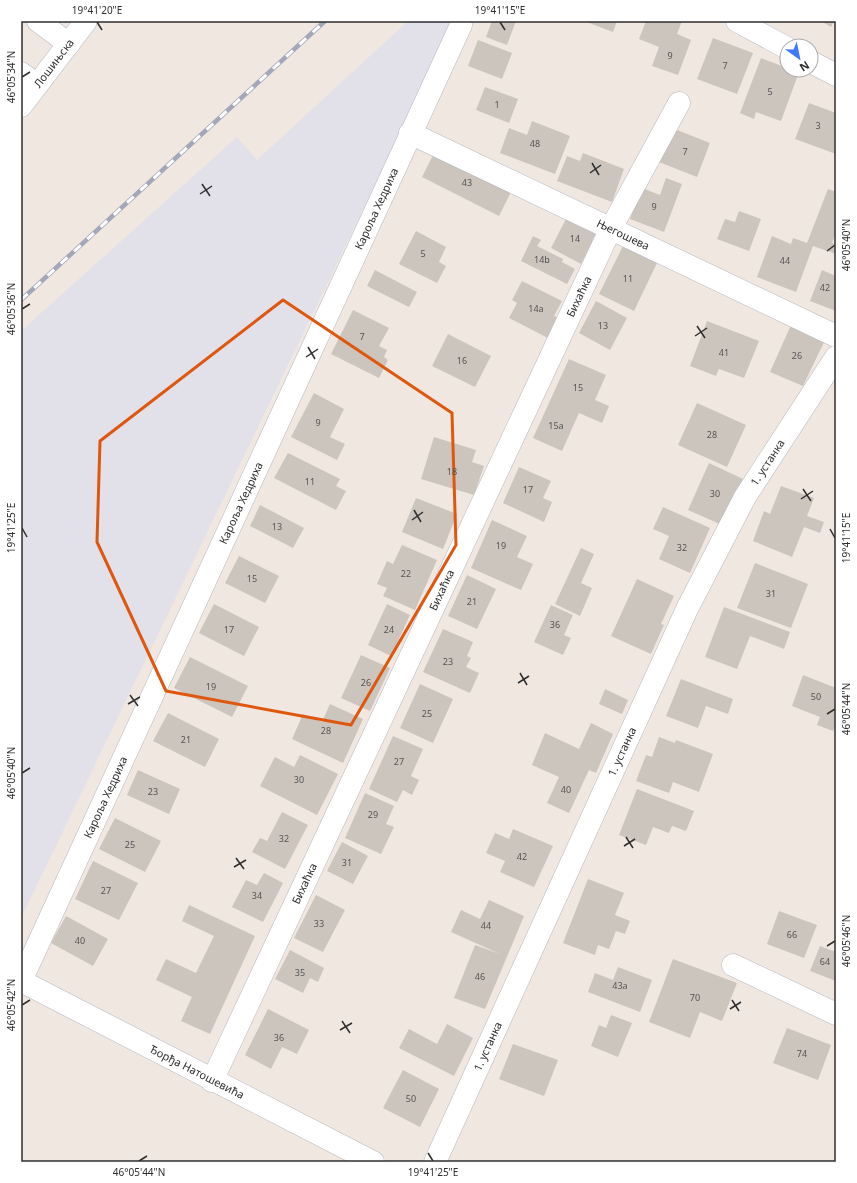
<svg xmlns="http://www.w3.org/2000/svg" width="857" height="1183" viewBox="0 0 857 1183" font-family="'Noto Sans',sans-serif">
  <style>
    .industrial { fill: #e2e0e8 }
    .building { fill: #cbc5be }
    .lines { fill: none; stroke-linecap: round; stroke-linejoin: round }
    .minor-casing { stroke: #b4b8c2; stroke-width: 23 }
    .minor { stroke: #fff; stroke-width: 22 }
    .rail-casing { stroke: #a2a8b9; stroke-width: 4.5 }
    .rail { stroke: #fff; stroke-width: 3; stroke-dasharray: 9; stroke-linecap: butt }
    .marked { fill: none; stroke: #df570e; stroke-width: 3; stroke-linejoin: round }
    .ticks { fill: none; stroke: #2e2e2e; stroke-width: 1.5 }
    .labels { text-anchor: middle; stroke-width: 4; stroke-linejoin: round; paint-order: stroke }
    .number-label { font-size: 9px; fill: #555452 }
    .street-label { font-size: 11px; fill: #2e2e2e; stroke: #fff }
    .neatline { fill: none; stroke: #2e2e2e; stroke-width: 1.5 }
    .ticks-label { font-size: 10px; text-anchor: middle; fill: #2e2e2e }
  </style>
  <rect width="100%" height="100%" fill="#f0e7e0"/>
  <!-- industrial -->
  <path class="industrial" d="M408 21H454L21 918V331L237 137 257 160Z"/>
  <!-- building -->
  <path class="building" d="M492 21H516L507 45 486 37Z
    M584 21H617L613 32Z
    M646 21H682L677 34 691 40 678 75 652 66 659 47 639 39Z
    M821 21H834L831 27Z
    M713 38 753 53 737 94 697 79Z
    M478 40 512 53 502 79 468 66Z
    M761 58 787 68V70L799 72 781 121 756 112 754 119 740 113Z
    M485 87 518 99 509 123 476 110Z
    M809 103 836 113V154L795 139Z
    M532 121 570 136 555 174 500 153 509 128 527 135Z
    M672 128 710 143 697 177 659 162Z
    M435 151 512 190 499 216 422 177Z
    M583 153 624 169 612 202 557 181 567 156 580 161Z
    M666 178 682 184 664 232 630 219 642 188 660 195Z
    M828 189 836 192V232L832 243 836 244V254L813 246 796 292 757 277 772 236 791 244 793 238 807 243Z
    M739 211 761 219 749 251 717 239 725 219 735 222Z
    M568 215 598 231 581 264 551 248Z
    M416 231 446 247 439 262 446 266 437 283 399 264Z
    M533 236 541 240 537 246 563 259 562 262 575 269 567 284 521 261Z
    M623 246 657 263 634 311 599 294Z
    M375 270 417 292 409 307 367 286Z
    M822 270 836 276V311L810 301Z
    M522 281 562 301 554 316 558 318 548 338 509 318 517 303 512 300Z
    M596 301 627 318 610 350 579 333Z
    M353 310 389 328 379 346 387 350 384 357 388 360 379 378 331 354Z
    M707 321 759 341 744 378 719 369 716 376 690 366Z
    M791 325 825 340 803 386 770 372Z
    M448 334 491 356 475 387 432 366Z
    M569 359 606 375 595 400 609 406 602 423 579 413 562 451 533 438Z
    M314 393 344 409 330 437 345 444 337 460 291 437Z
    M697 403 746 425 727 467 678 445Z
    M434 437 476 450 472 462 484 466 474 495 421 479Z
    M288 453 340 479 336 486 346 491 336 510 274 478Z
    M709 463 743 479 722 525 688 510Z
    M519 467 551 481 543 498 552 502 544 522 503 503Z
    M781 486 814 498 807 516 824 522 820 533 804 527 792 557 753 541 764 511 770 514Z
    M416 498 457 514 443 549 402 532Z
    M260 505 304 528 293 548 250 526Z
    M663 507 710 528 690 573 659 559 669 536 653 529Z
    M492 520 527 536 517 557 533 564 521 590 471 568Z
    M402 545 437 560 415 610 383 596 387 588 377 584 387 561 393 564Z
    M581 548 594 554 581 583 592 588 580 616 555 604Z
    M239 556 279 576 265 603 225 583Z
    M755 563 808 584 791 628 737 608Z
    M467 575 496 589 477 629 448 616Z
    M637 579 674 596 661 624 664 625 651 654 611 636Z
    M214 604 259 627 244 656 199 633Z
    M387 604 410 615 391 656 368 645Z
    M551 605 573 615 564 635 571 638 563 655 534 642Z
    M724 607 790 632 784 649 750 636 737 669 705 657Z
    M443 629 473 642 467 656 471 658 466 667 479 673 470 693 423 672Z
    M361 655 390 668 370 711 341 698Z
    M190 657 248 686 232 717 174 688Z
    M803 675 836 688V724L833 731 817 725 820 717 792 706Z
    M681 679 733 699 728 714 706 706 698 728 666 716Z
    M420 684 453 699 433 743 400 728Z
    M605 689 628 700 622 714 599 704Z
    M330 704 363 719 343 763 292 739 303 714 322 722Z
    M168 713 219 739 205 767 153 741Z
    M591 723 613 734 596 773 589 770 569 813 547 803 559 777 532 765 545 733 579 749Z
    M393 736 423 749 411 776 419 780 412 795 403 790 397 802 369 789Z
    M659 737 675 743 676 740 713 754 699 792 673 782 669 793 636 781 646 755 652 757Z
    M300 755 338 774 317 815 260 786 275 757 294 767Z
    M138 770 180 789 169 814 127 795Z
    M637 789 694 811 686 831 672 826 669 833 653 827 646 845 619 835Z
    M365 793 394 806 386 824 394 827 381 854 345 838Z
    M282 812 308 825 285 869 252 852 260 838 267 841Z
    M115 818 161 841 145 872 99 849Z
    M513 829 553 846 534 887 500 872 505 861 486 853 495 833 509 839Z
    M342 842 368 856 353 884 327 871Z
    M93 861 138 883 119 920 75 899Z
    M264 873 283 883 263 922 232 907 246 880 257 885Z
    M588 879 624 893 615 915 630 921 625 934 616 931 609 949 598 945 595 955 563 943Z
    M316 895 345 910 323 952 294 938Z
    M489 900 524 916 485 1009 454 998 475 945 500 954 451 932 461 910 480 919Z
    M189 905 255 936 210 1034 181 1021 192 997 156 980 166 959 196 973 214 936 182 921Z
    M779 911 817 925 804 958 767 944Z
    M66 916 108 939 93 966 51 943Z
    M820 946 836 952V981L810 971Z
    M290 950 324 968 318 982 310 978 303 993 275 979Z
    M673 959 737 983 722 1021 700 1012 690 1038 649 1022Z
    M618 967 652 980 640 1012 588 992 595 973 613 980Z
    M268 1009 309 1030 297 1054 282 1047 271 1069 245 1055Z
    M611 1015 632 1023 618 1057 591 1046 599 1025 606 1028Z
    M447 1024 473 1038 454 1076 399 1048 409 1029 437 1044Z
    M787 1028 831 1045 818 1080 773 1063Z
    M513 1044 558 1060 544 1096 499 1079Z
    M403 1070 439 1089 420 1127 383 1108Z"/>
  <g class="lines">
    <!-- minor casing -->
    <g class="minor-casing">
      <g id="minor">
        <path d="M38 21 69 44"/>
        <path d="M737 21 787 48"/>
        <path d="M811 62 836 75"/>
        <path d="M21 73 37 85"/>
        <path id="s1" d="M21 106 86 21"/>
        <path id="s2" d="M410 133 836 336"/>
        <path d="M733 965 836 1014"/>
        <path id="s3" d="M212 1081 610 230 679 103"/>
        <path id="s4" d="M373 1162 21 981 461 25"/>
        <path id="s5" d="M435 1162 687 609 745 497 836 357"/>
      </g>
    </g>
    <!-- minor -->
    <use href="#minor" class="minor"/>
    <!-- rail casing -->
    <g class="rail-casing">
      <path id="rail" d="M21 300 325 21"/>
    </g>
    <!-- rail -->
    <use href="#rail" class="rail"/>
  </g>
  <!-- marked area -->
  <path class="marked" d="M283 300 452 413 456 545 351 725 166 691 97 542 100 441Z"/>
  <!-- ticks -->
  <path class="ticks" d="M97 22 102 30M500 22 505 30M22 77 30 72M592 163 599 175M590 173 601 165M202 184 210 196M200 194 212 186M827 251 835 245M22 309 30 304M697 326 705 338M695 336 707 328M308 347 315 359M306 357 318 349M803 489 811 501M801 499 813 491M414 510 421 522M412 520 423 512M22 528 27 537M830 529 835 538M520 673 527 685M518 683 529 676M130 695 138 706M128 704 140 697M827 714 835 709M22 773 30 768M626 837 633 848M624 846 635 839M236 858 244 869M234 867 246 860M827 946 835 941M732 1000 739 1011M22 1005 30 1000M730 1009 741 1002M342 1021 350 1033M340 1030 352 1023M428 1153 433 1161M139 1161 147 1156"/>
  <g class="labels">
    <!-- number labels -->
    <g class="number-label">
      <text x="670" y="59">9</text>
      <text x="725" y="69">7</text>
      <text x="770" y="95">5</text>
      <text x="497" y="108">1</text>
      <text x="818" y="129">3</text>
      <text x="535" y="147">48</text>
      <text x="685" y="155">7</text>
      <text x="467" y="186">43</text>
      <text x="654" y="210">9</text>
      <text x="575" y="242">14</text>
      <text x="423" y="257">5</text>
      <text x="542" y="263">14b</text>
      <text x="785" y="264">44</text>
      <text x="628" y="282">11</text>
      <text x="825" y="291">42</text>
      <text x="536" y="312">14a</text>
      <text x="603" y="329">13</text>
      <text x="362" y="340">7</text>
      <text x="724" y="356">41</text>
      <text x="797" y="359">26</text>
      <text x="462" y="364">16</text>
      <text x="578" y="391">15</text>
      <text x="318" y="426">9</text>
      <text x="556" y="429">15a</text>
      <text x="712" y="438">28</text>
      <text x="452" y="475">18</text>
      <text x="310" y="485">11</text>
      <text x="528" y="493">17</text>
      <text x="715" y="497">30</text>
      <text x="277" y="530">13</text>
      <text x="501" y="549">19</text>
      <text x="682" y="551">32</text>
      <text x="406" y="577">22</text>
      <text x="252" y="582">15</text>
      <text x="771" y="597">31</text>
      <text x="472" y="605">21</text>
      <text x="555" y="628">36</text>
      <text x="229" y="633">17</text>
      <text x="389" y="633">24</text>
      <text x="448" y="665">23</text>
      <text x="366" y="686">26</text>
      <text x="211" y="690">19</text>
      <text x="816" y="700">50</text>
      <text x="427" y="717">25</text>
      <text x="326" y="734">28</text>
      <text x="186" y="743">21</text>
      <text x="399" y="765">27</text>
      <text x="299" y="783">30</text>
      <text x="566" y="793">40</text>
      <text x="153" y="795">23</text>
      <text x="373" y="818">29</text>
      <text x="284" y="842">32</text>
      <text x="130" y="848">25</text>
      <text x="522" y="860">42</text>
      <text x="347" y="866">31</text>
      <text x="106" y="894">27</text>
      <text x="257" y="899">34</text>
      <text x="319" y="927">33</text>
      <text x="486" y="929">44</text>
      <text x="792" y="938">66</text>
      <text x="80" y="944">40</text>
      <text x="825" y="965">64</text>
      <text x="300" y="976">35</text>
      <text x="480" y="980">46</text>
      <text x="620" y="989">43a</text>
      <text x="695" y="1001">70</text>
      <text x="279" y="1041">36</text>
      <text x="802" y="1057">74</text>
      <text x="411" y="1102">50</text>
    </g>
    <!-- street labels -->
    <g class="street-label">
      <text dy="4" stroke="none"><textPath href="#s1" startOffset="54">Лошињска</textPath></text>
      <text dy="4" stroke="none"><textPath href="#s4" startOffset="1246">Кароља Хедриха</textPath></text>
      <text dy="4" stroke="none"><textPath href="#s2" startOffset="236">Његошева</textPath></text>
      <text dy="4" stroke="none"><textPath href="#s3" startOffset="866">Бихаћка</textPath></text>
      <text dy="4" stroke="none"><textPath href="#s5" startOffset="775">1. устанка</textPath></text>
      <text dy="4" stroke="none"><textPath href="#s4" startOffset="922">Кароља Хедриха</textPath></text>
      <text dy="4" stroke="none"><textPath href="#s3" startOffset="542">Бихаћка</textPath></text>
      <text dy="4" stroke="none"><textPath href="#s5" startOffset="451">1. устанка</textPath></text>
      <text dy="4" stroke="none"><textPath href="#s4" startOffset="598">Кароља Хедриха</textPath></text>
      <text dy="4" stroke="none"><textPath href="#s3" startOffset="218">Бихаћка</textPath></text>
      <text dy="4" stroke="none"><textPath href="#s5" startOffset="127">1. устанка</textPath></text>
      <text transform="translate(197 1072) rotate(27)" y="4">Ђорђа Натошевића</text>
    </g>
  </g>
  <!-- border -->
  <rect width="857" height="1183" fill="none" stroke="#ffffff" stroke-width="44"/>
  <!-- north arrow -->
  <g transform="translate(799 58) rotate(147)"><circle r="19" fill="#ffffff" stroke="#ababab"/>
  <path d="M0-3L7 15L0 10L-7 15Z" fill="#3e79ff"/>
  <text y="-6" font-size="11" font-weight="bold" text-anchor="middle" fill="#2e2e2e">N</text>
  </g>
  <rect x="22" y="22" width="813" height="1139" class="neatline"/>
  <g class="ticks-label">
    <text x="97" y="14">19°41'20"E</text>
    <text x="500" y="14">19°41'15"E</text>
    <text transform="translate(11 77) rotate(-90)" y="4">46°05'34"N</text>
    <text transform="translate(846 245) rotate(-90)" y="4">46°05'40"N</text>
    <text transform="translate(11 309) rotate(-90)" y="4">46°05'36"N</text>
    <text transform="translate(11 528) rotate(-90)" y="4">19°41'25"E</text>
    <text transform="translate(846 538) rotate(-90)" y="4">19°41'15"E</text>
    <text transform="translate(846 709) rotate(-90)" y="4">46°05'44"N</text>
    <text transform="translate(11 773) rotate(-90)" y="4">46°05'40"N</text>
    <text transform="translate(846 941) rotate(-90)" y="4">46°05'46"N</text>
    <text transform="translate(11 1005) rotate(-90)" y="4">46°05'42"N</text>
    <text x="139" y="1176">46°05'44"N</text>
    <text x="433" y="1176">19°41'25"E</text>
  </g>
</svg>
